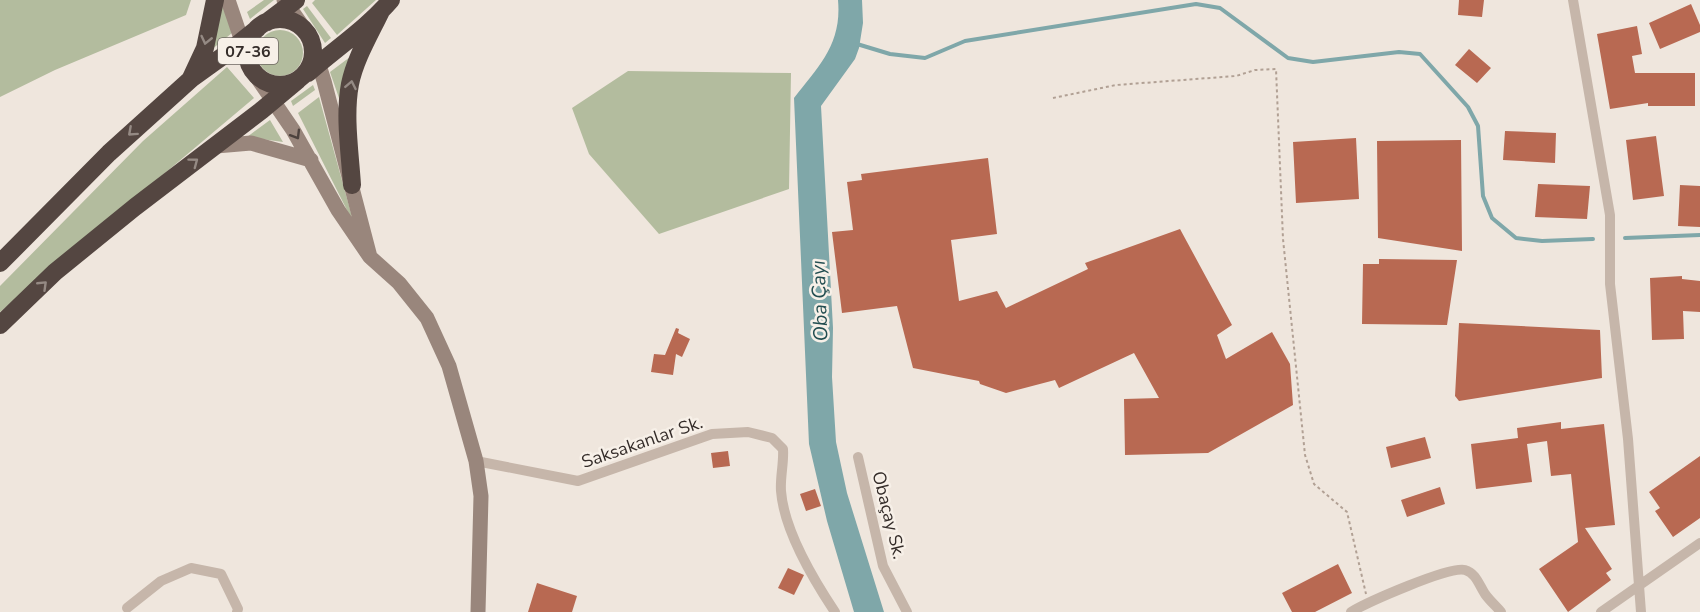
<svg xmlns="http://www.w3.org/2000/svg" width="1700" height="612" viewBox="0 0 1700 612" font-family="'Nunito Sans',sans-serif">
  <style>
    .green { fill: #b3bc9e }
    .water { fill: #7fa7a9 }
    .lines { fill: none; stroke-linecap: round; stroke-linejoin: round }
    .stream { stroke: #7fa7a9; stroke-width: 4 }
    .building { fill: #b86952 }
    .path { stroke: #b1a094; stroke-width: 2; stroke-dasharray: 3 3; stroke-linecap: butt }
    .street { stroke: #c6b6aa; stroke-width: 10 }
    .secondary { stroke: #99867c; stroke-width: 15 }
    .highway { stroke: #544641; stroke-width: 18 }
    .oneway { stroke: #958a84 }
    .oneway2 { stroke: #4d423e }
    .labels { text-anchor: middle; stroke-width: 5; stroke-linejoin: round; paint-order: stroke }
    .shield { fill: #f7f0e8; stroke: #6e6762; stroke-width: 1.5 }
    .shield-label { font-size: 16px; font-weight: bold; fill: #342c29 }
    .street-label { font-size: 18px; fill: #342c29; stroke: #f7f0e8 }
    .water-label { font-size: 20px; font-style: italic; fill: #234e51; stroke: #f7f0e8 }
  </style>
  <rect width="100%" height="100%" fill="#efe6dd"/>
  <!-- green -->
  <path class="green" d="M0 0H191L186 15 55 70 0 97Z
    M264 0H274L250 19 247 12Z
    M315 0H376L337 35 312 3Z
    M223 5 232 33 211 50Z
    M307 6 331 38 325 43 303 9Z
    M257 53a23 23 0 1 1 46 0a23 23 0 1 1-46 0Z
    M350 57 340 101 330 72Z
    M227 67 254 98 0 312V286L143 141Z
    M628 71 791 73 789 189 659 234 589 154 572 108Z
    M313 85 315 90 293 106 291 101Z
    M319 97 354 224 298 113Z
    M270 120 283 142 247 137Z"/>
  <!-- water -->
  <path class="water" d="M838 0H862L863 23 859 48 855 59 821 106 833 328 832 377 836 442 847 493 884 612H854L827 521 809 444 794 98C819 66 842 44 838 0Z"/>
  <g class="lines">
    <!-- stream -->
    <path class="stream" d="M857 44 890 54 925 58 965 41 1196 4 1220 8 1288 58 1313 62 1399 52 1420 54 1468 107 1478 126 1483 196 1492 218 1516 238 1542 241 1593 239
      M1625 238 1700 235"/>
  </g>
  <!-- building -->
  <path class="building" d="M1459 0H1484L1482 17 1458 15Z
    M1691 4 1700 25V32L1660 49 1649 23Z
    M1637 26 1642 54 1632 56 1635 73H1695V106H1648V103L1610 109 1597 34Z
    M1469 49 1491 68 1477 83 1455 65Z
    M1505 131 1556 133 1555 163 1503 160Z
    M1656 136 1664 196 1633 200 1626 140Z
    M1356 138 1359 199 1296 203 1293 142Z
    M1461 140 1462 251 1378 238 1377 141Z
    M988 158 997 234 951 240 959 301 997 291 1006 308 1088 269 1085 263 1180 229 1232 325 1217 335 1226 359 1272 332 1290 364 1293 405 1208 453 1125 455 1124 399 1159 398 1134 353 1059 388 1055 380 1006 393 980 384 979 381 913 368 897 306 842 313 832 232 853 230 847 182 862 180 861 174Z
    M1538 184 1590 186 1587 219 1535 217Z
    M1680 185 1700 186V227L1678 226Z
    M1379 259 1457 260 1447 325 1362 324 1363 264H1379Z
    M1682 276V279L1700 281V312L1683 311 1684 339 1652 340 1650 278Z
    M1459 323 1600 330 1602 378 1459 401 1455 396Z
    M676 328 679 329 678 333 690 339 682 357 676 354 673 375 651 372 654 354 665 355Z
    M1561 422V429L1604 424 1615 525 1585 528 1612 569 1606 573 1611 580 1568 612 1539 569 1578 542 1571 474 1551 476 1547 441 1527 444 1532 482 1476 489 1471 444 1518 438 1517 428Z
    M1425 437 1431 458 1391 468 1386 447Z
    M728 451 730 466 713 468 711 453Z
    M1700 456V518L1673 537 1655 511 1660 508 1649 492Z
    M1440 487 1445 504 1407 517 1401 500Z
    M815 489 821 506 806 511 800 494Z
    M1338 564 1352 593 1315 612H1292L1282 593Z
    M788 568 804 575 794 595 778 588Z
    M537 583 577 596 572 612H528Z"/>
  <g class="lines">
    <!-- path -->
    <path class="path" d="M1053 98 1116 85 1236 76 1255 70 1276 69 1283 239 1305 455 1314 484 1347 512 1366 594"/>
    <!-- street -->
    <path class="street" d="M1573 0 1610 215V284L1628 439 1641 612
      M858 457 883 566 907 612
      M476 461 578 481 712 434 748 432 772 438 783 449C784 463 780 477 781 491 784 531 813 579 835 612
      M127 608 161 581 191 568 221 574 238 609 237 612
      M1351 612C1368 602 1449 566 1465 570 1476 573 1479 585 1485 594 1490 601 1496 606 1501 612
      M1601 612 1700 543"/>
    <!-- secondary -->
    <path class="secondary" d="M228 0 248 59
      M284 0 308 34
      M252 70 293 130 338 210 370 257 324 81 312 43
      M216 146 251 143 311 160
      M370 257 399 283 427 318 449 366 476 461 481 496 478 612"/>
    <!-- highway -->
    <path class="highway" d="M247 52a33 33 0 1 1 66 0a33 33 0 1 1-66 0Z
      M267 22 296 0
      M308 73C335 49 367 28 391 0
      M191 78 205 48 215 0
      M352 185C350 153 344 116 350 84 355 59 370 34 381 11
      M0 263 109 153 191 79 223 56 258 28
      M0 325 55 272 135 207 262 110 298 80"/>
  </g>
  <!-- one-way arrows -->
  <defs><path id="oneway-chevron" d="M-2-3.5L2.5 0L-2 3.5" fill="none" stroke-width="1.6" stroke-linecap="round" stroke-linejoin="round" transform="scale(1.5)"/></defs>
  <g class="oneway">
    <use href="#oneway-chevron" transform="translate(206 40) rotate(103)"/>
    <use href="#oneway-chevron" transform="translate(351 85) rotate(-79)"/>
    <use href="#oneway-chevron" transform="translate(132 132) rotate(138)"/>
    <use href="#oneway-chevron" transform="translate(194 162) rotate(-37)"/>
    <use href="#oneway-chevron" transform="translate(43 285) rotate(-44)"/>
  </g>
  <use class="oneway2" href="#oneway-chevron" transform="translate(296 135) rotate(59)"/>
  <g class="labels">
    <!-- shield labels -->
    <rect class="shield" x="218" y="38" width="60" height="26" rx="4.5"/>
    <g class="shield-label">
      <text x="248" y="57">07-36</text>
    </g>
    <!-- street labels -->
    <g class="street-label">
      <text transform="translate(642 442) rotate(-19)" y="6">Saksakanlar Sk.</text>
      <text transform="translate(889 515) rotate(76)" y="6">Obaçay Sk.</text>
    </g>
    <!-- water labels -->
    <g class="water-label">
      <text transform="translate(819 301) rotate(-92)" y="7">Oba Çayı</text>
    </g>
  </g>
</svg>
